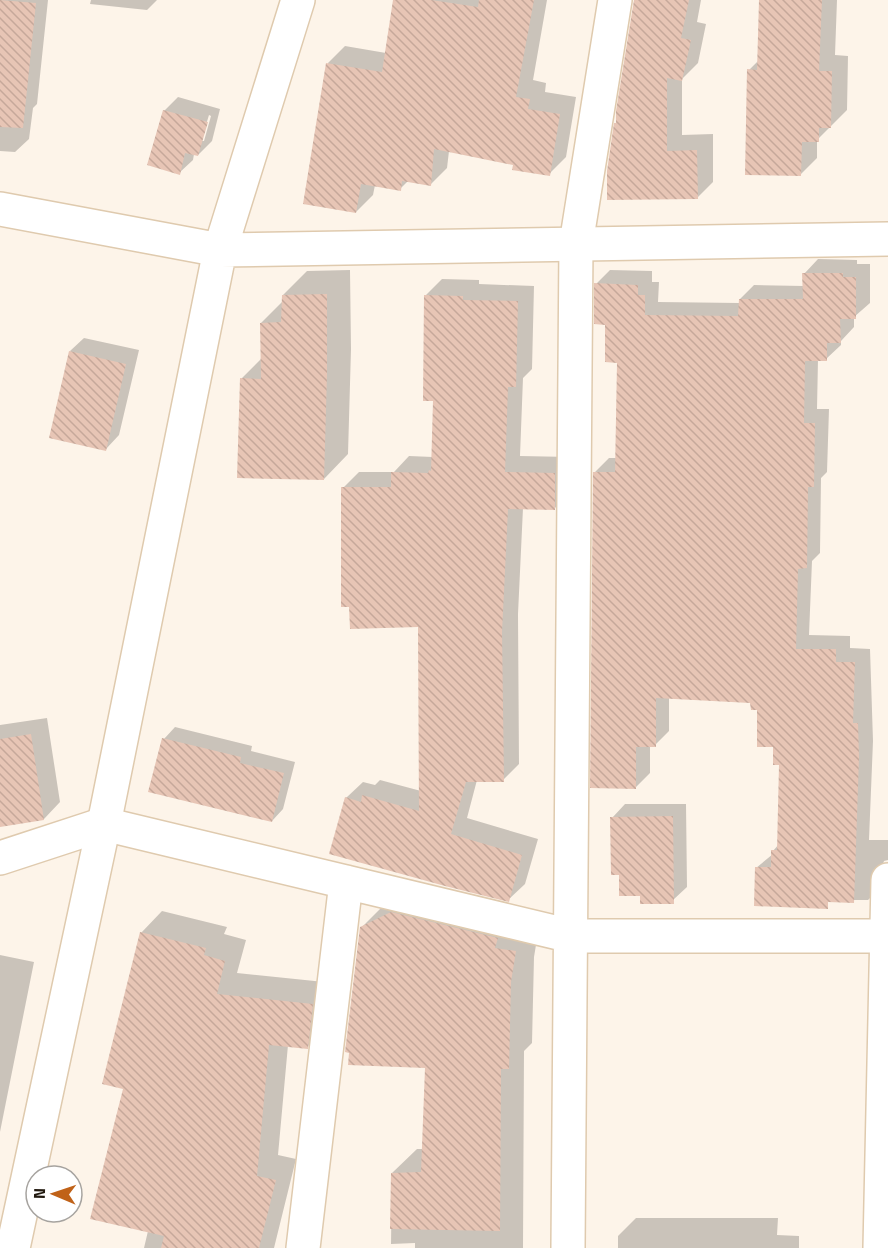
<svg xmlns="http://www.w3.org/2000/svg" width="888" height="1248" viewBox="0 0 888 1248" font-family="'Titillium Web',sans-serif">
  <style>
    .shadow { fill: #0003; fill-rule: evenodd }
    .building { fill: url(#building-back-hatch) }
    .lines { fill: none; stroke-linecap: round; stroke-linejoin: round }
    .minor-casing { stroke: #dfcaae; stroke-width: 36 }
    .tertiary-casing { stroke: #dfcaae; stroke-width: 36 }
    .minor { stroke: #fff; stroke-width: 33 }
    .tertiary { stroke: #fff; stroke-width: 33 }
  </style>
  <defs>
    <pattern id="building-back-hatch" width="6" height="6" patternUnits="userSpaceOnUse" patternTransform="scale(1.5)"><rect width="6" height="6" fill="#e7c5b5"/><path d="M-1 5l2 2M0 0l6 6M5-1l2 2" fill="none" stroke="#c6a89a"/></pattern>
  </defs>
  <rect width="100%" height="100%" fill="#fdf4e9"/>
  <!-- shadow -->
  <path class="shadow" d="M0 0H48L37 104 33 108 29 139 15 152 0 151Z
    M91 0H157L147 10 90 4Z
    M395 0H547L533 80 546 83 545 92 576 97 566 157 549 174 514 164 449 151 447 168 430 185 408 181 400 189 375 185 373 195 356 212 328 63 345 46 386 53Z
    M635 0H701L697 22 706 24 698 63 682 79V135L713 134V182L697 198 618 121Z
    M761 0H837L835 55 848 56 847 110 817 140V158L800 175 749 70 759 60Z
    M178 97 220 109 212 141 198 155 194 154 193 160 179 173 164 111ZM209 115 211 116 204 141H201Z
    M818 259 857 260V264H870V303L854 317V327L841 341V345L826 359H818L817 409H829L827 472 821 478 820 553 812 561 809 635 850 636V648L870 649 873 741 869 840H888V860L884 861 883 864 882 886 868 900H756V868L773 854V851L779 844 780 763 759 709 752 702 669 697V731L655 745H650V773L636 787 594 473 609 458H617L618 361 596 284 610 270 652 271V282H659L658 302 740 303V299L754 285 804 286V274Z
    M350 270 351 349 348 454 324 479 241 379 262 358 261 323 283 301V295L307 271Z
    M442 279 479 280V284L534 286 532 369 523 378 520 456 571 457V492L555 508H523L518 614 519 764 503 780H477L467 818 538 839 525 884 508 900 346 798 363 782 375 785 380 780 421 791 419 626 343 488 359 472H394L409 456 433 457 435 400 425 296Z
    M84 338 139 350 119 435 106 449 70 351Z
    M47 718 60 802 44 819 0 825V725Z
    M175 727 252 746 251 751 295 762 283 809 272 821 164 739Z
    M625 804H686L687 887 673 900 642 894 612 818Z
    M386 903 539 927 534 957 532 1043 524 1051 523 1248H415V1243L391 1244 392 1173 417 1149H423L427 1067 361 928Z
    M162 911 227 927 224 934 246 940 237 973 334 983 329 1025 307 1047 288 1045 278 1155 296 1159 274 1248H144L148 1231 125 1088 141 933Z
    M0 955 34 962 0 1132Z
    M636 1218H778L777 1235 799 1236V1248H618V1236Z"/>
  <!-- building -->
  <path class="building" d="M0 0 36 3 23 128 0 127Z
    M393 0H431L478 7 479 0H534L516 97 530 99 528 109 560 114 550 176 512 170 513 165 434 149 431 186 402 181 401 191 361 184 356 213 303 204 326 63 382 72Z
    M634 0H689L681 38 691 40 682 81 667 78V151L697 150 698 199 607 200V171L614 123H616V111Z
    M759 0H822L819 71H832L831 128H819V142H802L801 176 745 175 747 69 757 70Z
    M163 110 208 122 198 156 185 153 180 175 147 165Z
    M802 273H843V277H856V319H840L841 343H827V361H805L804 423H815L814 487H808L807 568 798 569 796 649H836V662H855L853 723H858L859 757 854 903 828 902V909L754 906 755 867H771V850H777L779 765H773V747H757V710H751L750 703 656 698V747H636V789L590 788 593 472H615L617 363 605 362V325L594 324V283L638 285V295H645V315L738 316 739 299H803Z
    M327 294V374L324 480 237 478 240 378 261 379 260 323 281 322 282 295Z
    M424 295 463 296V300L518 301 516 387H508L505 472 555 473V510L508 509 502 632 504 782H466L451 834 522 855 509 902 445 886 329 854 345 797 361 802 362 795 419 811 418 627 350 629 349 607H341V487H391V472L428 473 429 470 431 471 433 401H423Z
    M69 351 126 364 106 451 49 438Z
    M31 734 44 820 0 827V739Z
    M162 738 241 757 240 763 284 773 272 822 148 792Z
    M673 816 674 904H640V896H619V875H611L610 817Z
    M391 912 498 938 495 948 516 951 511 982 509 1069H501L500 1231 390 1229 391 1173 421 1172 425 1068 348 1065 349 1053 345 1052 360 927Z
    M140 932 206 948 204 955 225 961 217 994 313 1004 308 1049 269 1045 257 1176 276 1180 259 1248H161L164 1236 90 1219 123 1089 102 1084Z"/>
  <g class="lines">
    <!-- minor casing -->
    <g class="minor-casing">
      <path id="minor" d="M0 209 220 250
        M0 858 104 824 571 936H888
        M303 1248 346 882
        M568 1248 576 244 615 0
        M880 1248 888 880"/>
    </g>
    <!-- tertiary casing -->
    <g class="tertiary-casing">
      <path id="tertiary" d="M220 250 888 239
        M13 1248 104 824 220 250 298 0"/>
    </g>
    <!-- minor -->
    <use href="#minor" class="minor"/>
    <!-- tertiary -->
    <use href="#tertiary" class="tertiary"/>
  </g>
  <!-- north arrow -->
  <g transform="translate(54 1194) rotate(272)"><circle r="28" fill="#ffffff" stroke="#a6a39f" stroke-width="1.5"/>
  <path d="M0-4.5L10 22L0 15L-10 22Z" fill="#c06218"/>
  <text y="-9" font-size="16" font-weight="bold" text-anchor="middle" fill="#20180e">N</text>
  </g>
</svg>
